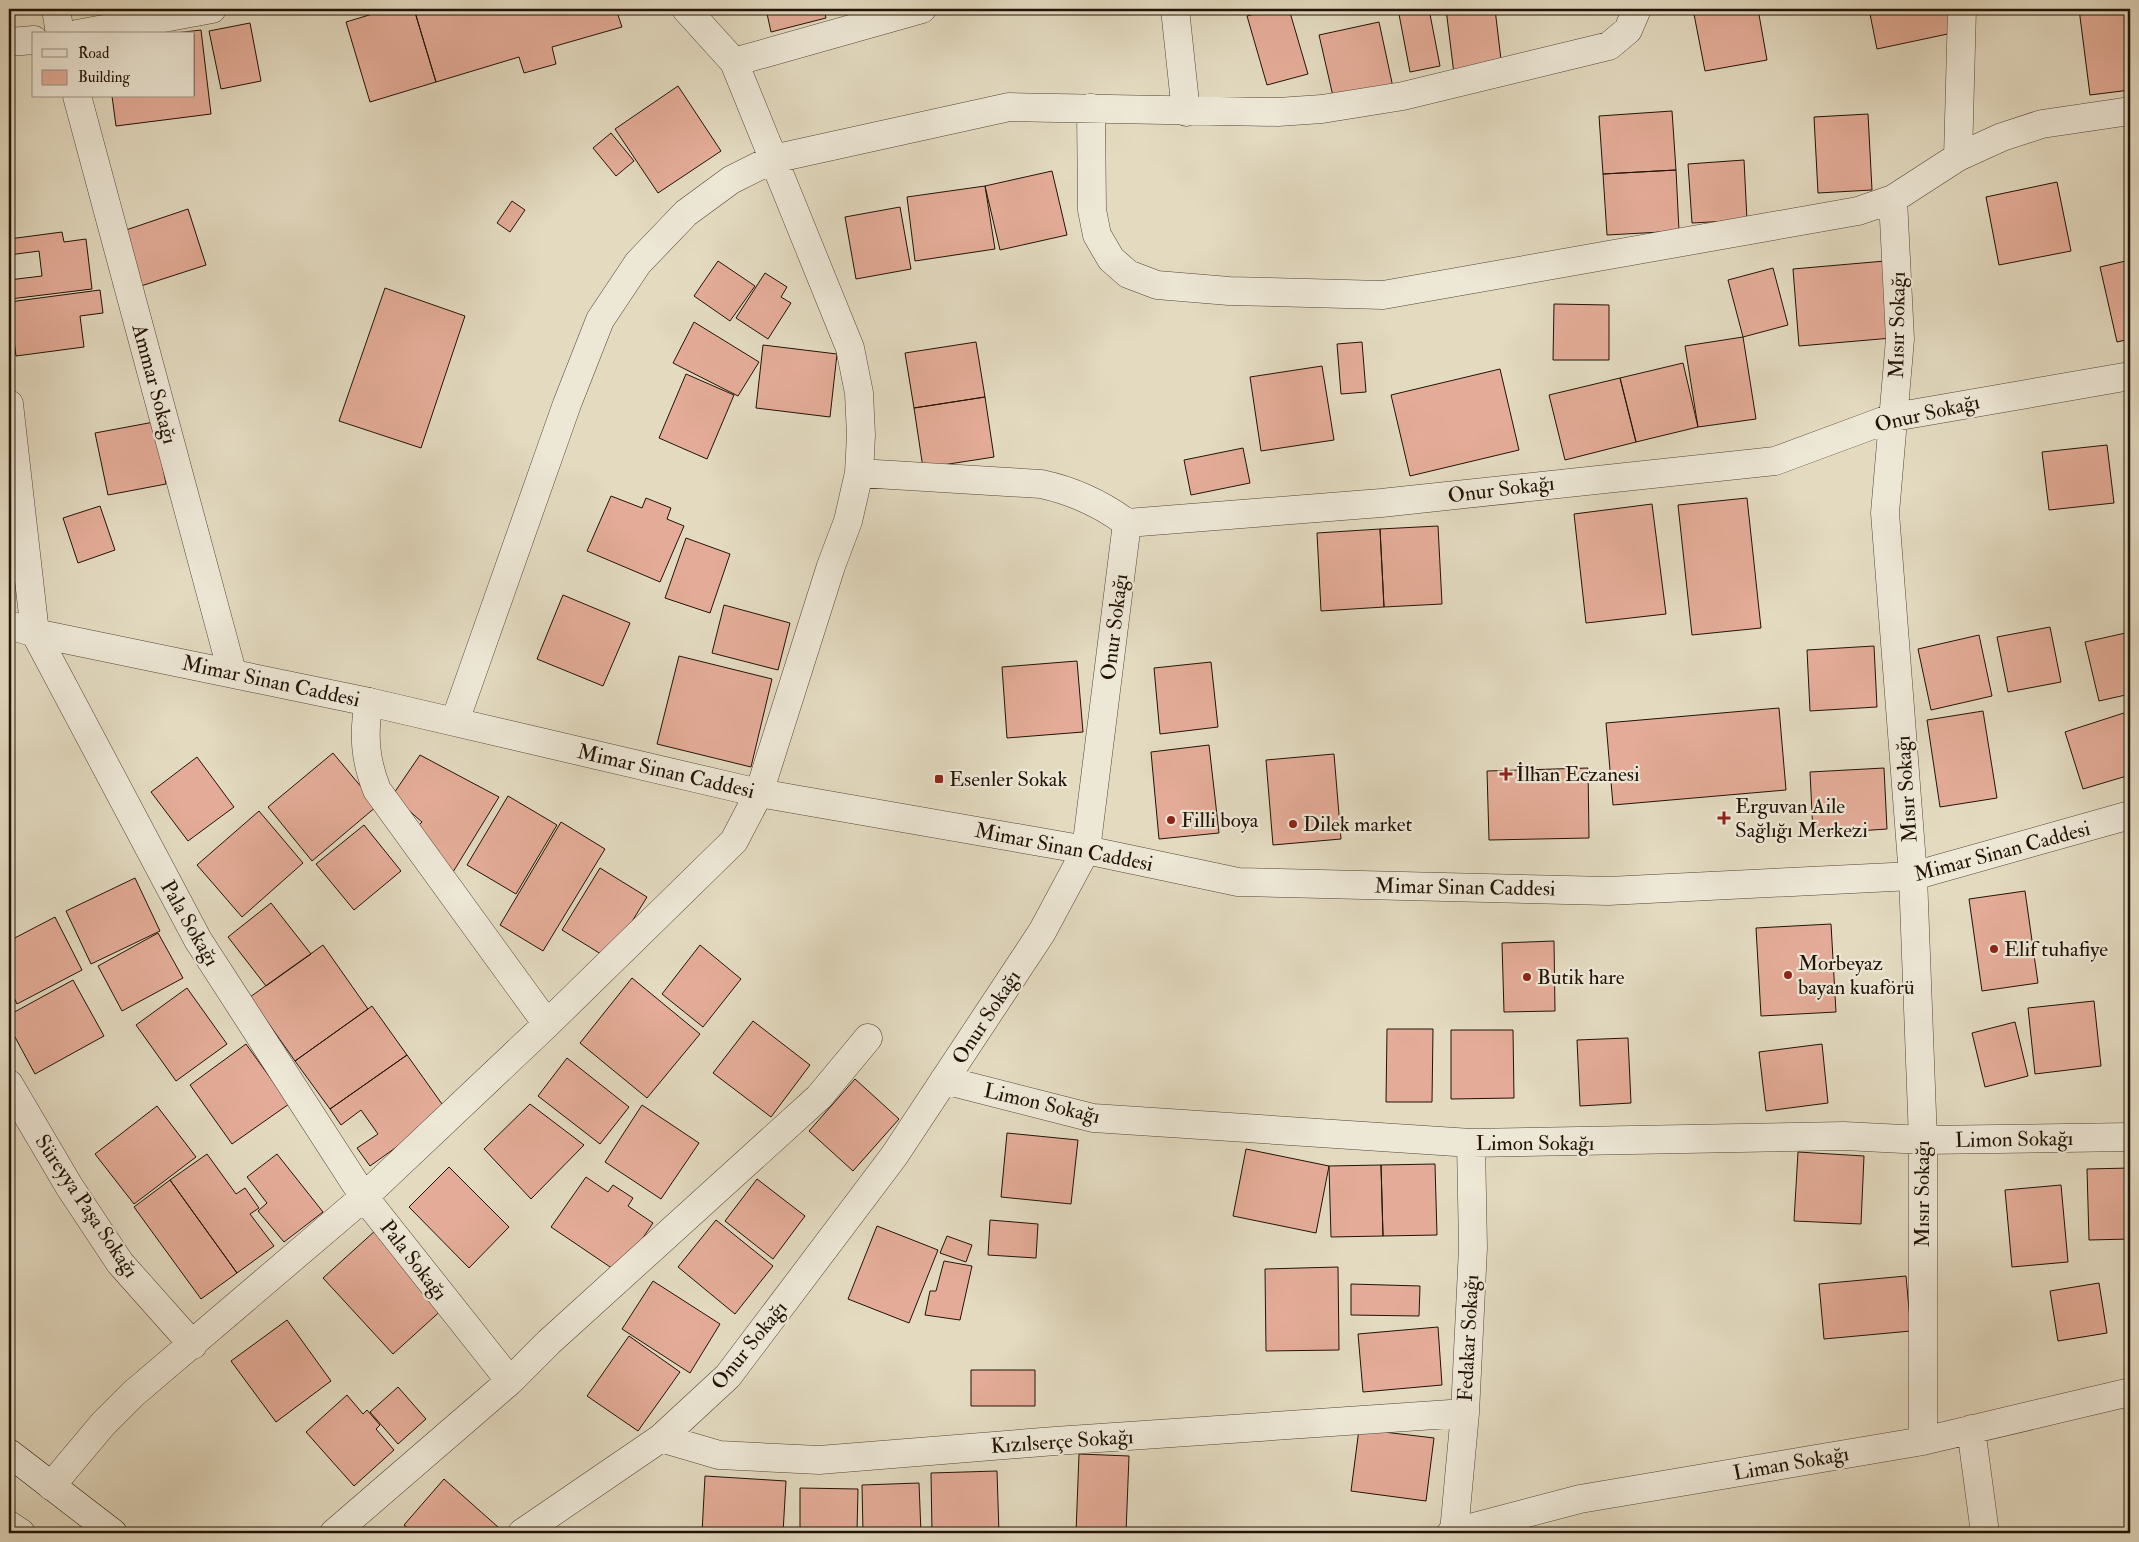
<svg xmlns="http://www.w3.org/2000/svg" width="2139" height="1542" viewBox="0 0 2139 1542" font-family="'IM FELL Double Pica',serif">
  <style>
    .building { fill: #e4ac98; stroke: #221306 }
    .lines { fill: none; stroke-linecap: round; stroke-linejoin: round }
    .minor-casing { stroke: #524534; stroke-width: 29 }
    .tertiary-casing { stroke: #524534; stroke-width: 29 }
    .secondary-casing { stroke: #221306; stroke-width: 29 }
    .minor { stroke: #ede7d6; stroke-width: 28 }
    .tertiary { stroke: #ede7d6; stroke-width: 28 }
    .secondary { stroke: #ede7d6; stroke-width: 28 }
    .poi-dot { fill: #8f2418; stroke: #ede7d6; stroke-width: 2 }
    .labels { text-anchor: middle; stroke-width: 4.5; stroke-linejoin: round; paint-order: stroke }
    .street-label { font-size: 21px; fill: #221306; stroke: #ede7d6 }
    .poi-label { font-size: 21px; fill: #221306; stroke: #ede7d6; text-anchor: start }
  </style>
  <rect width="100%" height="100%" fill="#e3dac0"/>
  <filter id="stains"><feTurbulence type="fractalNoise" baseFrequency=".004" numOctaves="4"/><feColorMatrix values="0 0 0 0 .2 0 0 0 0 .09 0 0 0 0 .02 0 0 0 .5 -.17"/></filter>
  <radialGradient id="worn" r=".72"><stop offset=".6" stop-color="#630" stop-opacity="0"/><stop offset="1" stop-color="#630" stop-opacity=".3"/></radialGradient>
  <!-- building -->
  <path class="building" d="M389 9H414L436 82 370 102 346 22Z
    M414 9H616L622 27 552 47 556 64 524 73 519 57 436 82Z
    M766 9H824L826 18 771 32Z
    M1273 9H1289L1308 74 1267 85 1247 16Z
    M1398 9H1429L1440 66 1410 72Z
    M1446 9H1495L1502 68 1454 74Z
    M1693 9H1758L1767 60 1705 71Z
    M1869 9H1952L1957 32 1877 49Z
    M2079 9H2130V90L2090 95Z
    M1379 22 1394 92 1335 105 1319 35Z
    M250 23 261 81 221 89 209 31Z
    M201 30 211 114 116 126 112 96H194V34H167Z
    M678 86 721 151 658 193 615 129Z
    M1672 111 1676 170 1603 174 1599 116Z
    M1868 114 1872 190 1818 193 1814 117Z
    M611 133 634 161 616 176 593 148Z
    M1744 160 1747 220 1692 223 1688 164Z
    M1676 170 1679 231 1607 235 1603 174Z
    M1052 171 1067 235 1000 250 985 186Z
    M2057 182 2071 251 1999 265 1986 197Z
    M985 186 995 249 915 261 907 197Z
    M512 201 525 210 510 232 497 223Z
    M900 207 911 269 856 279 845 217Z
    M188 209 206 265 141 286 123 231Z
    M62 232 64 242 86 239 92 289 10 299 9 280 42 276 39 251 9 255V239Z
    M2130 260V339L2117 342 2100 267Z
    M718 261 755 286 730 321 694 296Z
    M1885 261 1892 338 1799 346 1793 269Z
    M1773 268 1788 325 1743 337 1728 280Z
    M765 273 787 287 781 297 791 303 768 339 736 318Z
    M385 288 465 316 421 448 339 421Z
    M100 290 103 313 80 316 84 347 16 356 9 302Z
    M1554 304 1609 305V360H1553Z
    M694 322 759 362 738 396 673 363Z
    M1743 337 1756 419 1698 427 1685 346Z
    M976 342 985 397 914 408 905 353Z
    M1362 342 1366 392 1341 394 1337 344Z
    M763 345 837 354 830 417 756 408Z
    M1683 363 1698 427 1636 442 1620 378Z
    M1322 366 1334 440 1261 451 1250 377Z
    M1500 369 1519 450 1410 476 1391 395Z
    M686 374 734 395 707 459 659 438Z
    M1620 378 1636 442 1565 460 1549 395Z
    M985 397 994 457 923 468 914 408Z
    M154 422 166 484 108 495 95 433Z
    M2107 445 2114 503 2049 510 2042 452Z
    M1243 448 1250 483 1191 495 1184 460Z
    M611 496 642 508 646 498 671 508 667 519 684 526 660 582 587 551Z
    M1747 498 1761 628 1692 635 1678 505Z
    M1652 504 1666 614 1586 623 1574 514Z
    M100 506 115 550 78 563 63 518Z
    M1438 526 1442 604 1384 607 1380 529Z
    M1380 529 1384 607 1321 611 1317 533Z
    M686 538 730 554 710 613 665 598Z
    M2130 551V599L2125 552Z
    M563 595 630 623 603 686 537 659Z
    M724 605 790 623 778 670 712 653Z
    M2050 627 2061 682 2008 692 1997 637Z
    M2130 632V694L2099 701 2085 642Z
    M1979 635 1992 696 1931 710 1918 649Z
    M1874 646 1877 707 1810 711 1807 650Z
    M679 656 772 679 751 767 657 744Z
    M1077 661 1083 732 1007 738 1002 667Z
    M1211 662 1218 727 1160 734 1154 668Z
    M1779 708 1786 790 1613 805 1606 723Z
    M1983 711 1997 798 1940 807 1927 720Z
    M2130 711V775L2083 789 2065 732Z
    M1209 745 1219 833 1159 839 1151 752Z
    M333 753 377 806 312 861 268 807Z
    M1334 754 1341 839 1273 845 1266 760Z
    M420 755 499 797 453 872 417 827 422 822 392 796Z
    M197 757 234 807 188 841 151 792Z
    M1588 768 1589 838 1489 840 1487 771Z
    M1884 768 1887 829 1813 834 1810 772Z
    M508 796 557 825 516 894 467 865Z
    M259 811 303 863 242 917 197 865Z
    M561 822 605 849 543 951 500 925Z
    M364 825 401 871 354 910 316 864Z
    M600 868 647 897 609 959 562 930Z
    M135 878 160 931 91 964 66 911Z
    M2025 891 2038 983 1982 991 1969 899Z
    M271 903 311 954 266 986 228 937Z
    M55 917 82 970 17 1004 9 987V941Z
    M1831 924 1836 1012 1761 1016 1756 928Z
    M158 933 183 978 122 1011 98 966Z
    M1554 941 1555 1011 1504 1012 1502 943Z
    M323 945 368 1009 295 1061 250 997Z
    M700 945 741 979 703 1027 662 994Z
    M632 978 700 1034 647 1098 580 1043Z
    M73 980 104 1036 35 1074 9 1026V1015Z
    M187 988 227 1044 176 1081 136 1025Z
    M2094 1001 2101 1066 2035 1074 2028 1008Z
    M372 1006 407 1055 330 1109 295 1061Z
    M753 1021 810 1065 771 1117 713 1073Z
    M2015 1022 2028 1076 1985 1087 1972 1033Z
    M1387 1029H1433L1432 1102H1386Z
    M1451 1030H1513L1514 1098 1451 1099Z
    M1628 1038 1631 1103 1580 1106 1577 1040Z
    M246 1044 289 1104 232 1144 190 1085Z
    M1822 1044 1828 1103 1766 1111 1759 1052Z
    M407 1055 447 1111 370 1166 357 1148 378 1134 361 1110 341 1125 330 1109Z
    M567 1058 629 1107 600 1144 538 1096Z
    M855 1079 899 1119 853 1171 809 1131Z
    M530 1104 584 1145 531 1199 484 1149Z
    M642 1105 699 1143 661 1199 605 1162Z
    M157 1106 196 1157 134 1204 95 1154Z
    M1007 1133 1078 1140 1071 1204 1001 1197Z
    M1246 1149 1329 1166 1316 1233 1233 1216Z
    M1798 1152 1864 1156 1861 1224 1794 1221Z
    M207 1154 236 1194 245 1188 259 1208 250 1214 274 1246 237 1273 170 1180Z
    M277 1154 323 1212 284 1242 258 1211 267 1203 247 1177Z
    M1435 1164 1437 1235 1383 1236 1381 1165Z
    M1381 1165 1383 1236 1331 1237 1329 1166Z
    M449 1167 509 1227 469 1268 409 1207Z
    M2130 1168V1239L2089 1240 2087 1169Z
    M586 1177 608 1192 613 1185 633 1198 628 1206 653 1223 619 1273 551 1227Z
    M757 1179 805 1216 773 1259 725 1221Z
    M170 1180 237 1273 201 1299 134 1207Z
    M2061 1185 2068 1262 2012 1267 2005 1190Z
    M716 1220 773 1266 735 1314 678 1267Z
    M990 1220 1038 1224 1036 1258 988 1255Z
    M877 1226 938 1250 909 1323 848 1299Z
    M376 1230 445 1307 393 1354 323 1278Z
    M947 1236 972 1245 966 1262 940 1253Z
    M944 1261 972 1266 960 1320 925 1315 930 1291H936Z
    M1338 1267 1339 1350 1266 1351 1265 1269Z
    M1906 1276 1911 1331 1824 1339 1819 1284Z
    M653 1281 720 1324 690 1373 622 1329Z
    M2099 1283 2107 1333 2058 1341 2050 1291Z
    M1351 1284 1420 1286 1419 1316 1351 1315Z
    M287 1320 331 1381 276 1422 231 1361Z
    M1438 1327 1442 1385 1363 1392 1358 1334Z
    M629 1336 680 1372 638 1431 587 1396Z
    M971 1370H1035V1406H971Z
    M398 1387 426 1419 398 1444 370 1412Z
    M347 1395 363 1414 367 1410 380 1425 376 1429 394 1450 354 1486 306 1432Z
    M1359 1429 1434 1438 1426 1501 1351 1491Z
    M1079 1454 1129 1456 1126 1533H1076Z
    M997 1471 999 1533H932L931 1473Z
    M705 1476 786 1481 783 1533H702Z
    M444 1479 498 1527 493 1533H414L404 1525Z
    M919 1483 921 1533H863L862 1485Z
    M800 1488 858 1489 857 1533H800Z"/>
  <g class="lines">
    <!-- minor casing -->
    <g class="minor-casing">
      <path id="minor" d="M56 9 60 34
        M1175 9 1186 112
        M77 34 212 9
        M9 42 34 40
        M734 62 922 9
        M77 96 232 672
        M1091 108 1092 210 1097 235 1111 259 1128 274 1157 285 1229 291 1383 295 1858 211 1893 199 1958 157 2002 137 2042 124 2130 111
        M1958 157 1962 9
        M1893 199 1900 339 1885 513 1913 876 1923 1140V1441
        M9 404 35 633 198 940 364 1197 510 1381
        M859 473 1041 484C1074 491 1100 503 1127 523
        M369 702C363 734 365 760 377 790L547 1024
        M455 721 567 404 600 320 638 263 686 213 731 180 773 159 1009 107 1278 112 1322 109 1403 96 1609 46 1628 30 1637 9
        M944 1080 1093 1118 1471 1143 1844 1136 1923 1140 2130 1137
        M9 1084 69 1186 120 1263 193 1345
        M1971 1429 1985 1533
        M661 1438 719 1455 819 1460 1055 1441 1465 1413
        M51 1486 103 1424 133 1394 364 1197 547 1024 734 841 759 793 831 566 848 521 859 473 861 435 859 393 850 348 734 62 686 9
        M1454 1532 1465 1413 1473 1248 1471 1143
        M334 1533 510 1381 549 1342 819 1097 868 1038
        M522 1533 661 1438 728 1376 894 1156 1042 932 1086 850 1127 523 1381 503 1775 461 1894 417 2130 376
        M1451 1533 1580 1499 1923 1441 2130 1392"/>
    </g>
    <!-- tertiary casing -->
    <g class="tertiary-casing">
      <path id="tertiary" d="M9 625 35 633 369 702 759 793 1086 850 1238 882 1608 891 1913 876 2130 815"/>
    </g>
    <!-- secondary casing -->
    <g class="secondary-casing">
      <path id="secondary" d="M9 1453 113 1533
        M9 1525 21 1533"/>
    </g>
    <!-- minor -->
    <use href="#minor" class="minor"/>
    <!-- tertiary -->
    <use href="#tertiary" class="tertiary"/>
    <!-- secondary -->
    <use href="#secondary" class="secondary"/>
  </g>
  <!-- markers -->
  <g class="poi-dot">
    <path d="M1503.5 766.5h5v5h5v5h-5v5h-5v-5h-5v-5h5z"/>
    <rect x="934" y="774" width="10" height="10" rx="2.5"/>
    <path d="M1721.5 810.5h5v5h5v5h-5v5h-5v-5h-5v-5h5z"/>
    <circle cx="1171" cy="820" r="5"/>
    <circle cx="1293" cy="824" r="5"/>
    <circle cx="1994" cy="949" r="5"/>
    <circle cx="1788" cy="975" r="5"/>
    <circle cx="1527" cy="977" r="5"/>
  </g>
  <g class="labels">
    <!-- street labels -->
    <g class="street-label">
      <text transform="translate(1897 325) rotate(-89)" y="7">Mısır Sokağı</text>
      <text transform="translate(155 384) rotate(75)" y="7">Ammar Sokağı</text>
      <text transform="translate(1927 413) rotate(-13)" y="7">Onur Sokağı</text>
      <text transform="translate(1501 489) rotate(-7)" y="7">Onur Sokağı</text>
      <text transform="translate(1114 627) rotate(-83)" y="7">Onur Sokağı</text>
      <text transform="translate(271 681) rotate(12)" y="7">Mimar Sinan Caddesi</text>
      <text transform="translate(666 771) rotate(13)" y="7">Mimar Sinan Caddesi</text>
      <text transform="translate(1906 789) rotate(-94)" y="7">Mısır Sokağı</text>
      <text transform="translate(1064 847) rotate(11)" y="7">Mimar Sinan Caddesi</text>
      <text transform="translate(2002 851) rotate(-15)" y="7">Mimar Sinan Caddesi</text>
      <text transform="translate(1465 887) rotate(1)" y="7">Mimar Sinan Caddesi</text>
      <text transform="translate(190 923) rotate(60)" y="7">Pala Sokağı</text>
      <text transform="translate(986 1017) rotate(-57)" y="7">Onur Sokağı</text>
      <text transform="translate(1042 1103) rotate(13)" y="7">Limon Sokağı</text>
      <text transform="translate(2014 1139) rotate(-1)" y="7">Limon Sokağı</text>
      <text x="1535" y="1150">Limon Sokağı</text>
      <text transform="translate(1922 1194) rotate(-90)" y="7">Mısır Sokağı</text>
      <text transform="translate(87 1206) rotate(56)" y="7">Süreyya Paşa Sokağı</text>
      <text transform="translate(414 1260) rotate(52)" y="7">Pala Sokağı</text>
      <text transform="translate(1468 1338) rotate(-87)" y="7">Fedakar Sokağı</text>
      <text transform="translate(749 1345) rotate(-51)" y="7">Onur Sokağı</text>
      <text transform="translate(1062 1441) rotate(-4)" y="7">Kızılserçe Sokağı</text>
      <text transform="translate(1791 1463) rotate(-10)" y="7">Liman Sokağı</text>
    </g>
    <!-- poi labels -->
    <g class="poi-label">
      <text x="1516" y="781">İlhan Eczanesi</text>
      <text x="949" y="786">Esenler Sokak</text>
      <text x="1735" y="813">Erguvan Aile<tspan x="1735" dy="24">Sağlığı Merkezi</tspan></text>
      <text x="1181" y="827">Filli boya</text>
      <text x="1303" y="831">Dilek market</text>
      <text x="2004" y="956">Elif tuhafiye</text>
      <text x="1798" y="970">Morbeyaz<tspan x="1798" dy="24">bayan kuaförü</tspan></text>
      <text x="1537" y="984">Butik hare</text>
    </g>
  </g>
  <!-- margin -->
  <rect width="2139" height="1542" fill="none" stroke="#e3dac0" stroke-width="30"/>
  <rect x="10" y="10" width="2119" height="1522" fill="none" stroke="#221306" stroke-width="2.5"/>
  <rect x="15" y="15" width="2109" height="1512" fill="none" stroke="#221306"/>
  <!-- legend -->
  <rect x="32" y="32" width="162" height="65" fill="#ede7d6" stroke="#9c9283"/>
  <rect x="42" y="49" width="25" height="8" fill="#ede7d6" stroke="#9c9283"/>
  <text x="78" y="58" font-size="15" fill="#221306">Road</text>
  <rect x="42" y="70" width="25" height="15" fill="#e4ac98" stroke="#9c9283"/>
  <text x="78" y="82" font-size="15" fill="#221306">Building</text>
  <rect width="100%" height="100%" filter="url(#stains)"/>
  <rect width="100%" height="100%" fill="url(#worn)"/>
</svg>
